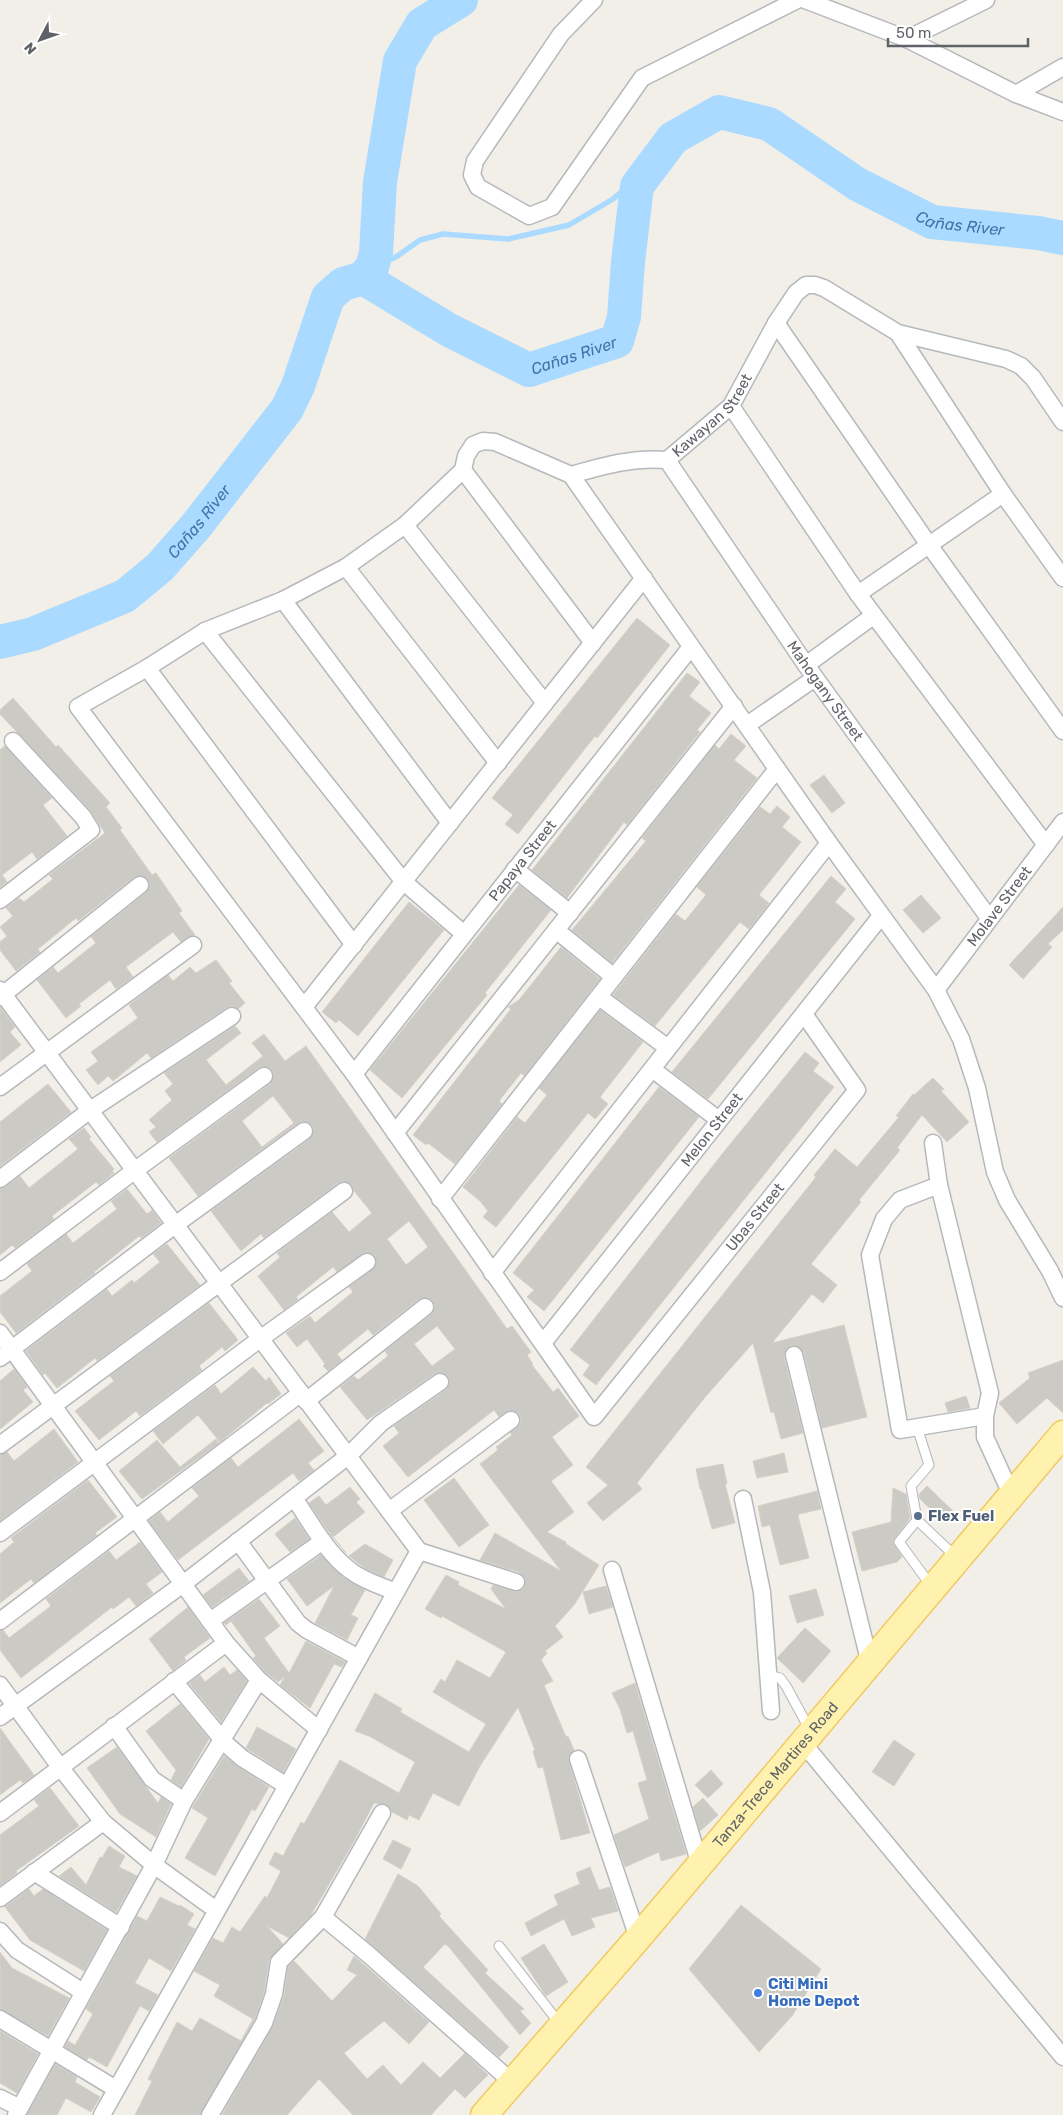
<svg xmlns="http://www.w3.org/2000/svg" width="1063" height="2115" viewBox="0 0 1063 2115" font-family="Rubik,sans-serif">
  <style>
    .lines { fill: none; stroke-linecap: round; stroke-linejoin: round }
    .stream { stroke: #aadaff; stroke-width: 5.5 }
    .river { stroke: #aadaff; stroke-width: 34 }
    .building { fill: #cccac5; stroke: #d6d1c6; fill-rule: evenodd }
    .service-casing { stroke: #b5b8bc; stroke-width: 11 }
    .minor-casing { stroke: #b5b8bc; stroke-width: 19 }
    .primary-casing { stroke: #f2c960; stroke-width: 29 }
    .service { stroke: #fff; stroke-width: 9 }
    .minor { stroke: #fff; stroke-width: 16 }
    .primary { stroke: #fff2af; stroke-width: 26 }
    .service-dot { fill: #5c6f8a; stroke: #fff; stroke-width: 2 }
    .shop-dot { fill: #3f7fe0; stroke: #fff; stroke-width: 2 }
    .labels { text-anchor: middle; stroke-width: 4; stroke-linejoin: round; paint-order: stroke }
    .street-label { font-size: 15px; fill: #5f6368; stroke: #fff }
    .service-label { font-size: 15px; font-weight: bold; fill: #4e5e75; stroke: #fff; text-anchor: start }
    .shop-label { font-size: 15px; font-weight: bold; fill: #366cbe; stroke: #fff; text-anchor: start }
    .water-label { font-size: 16px; font-style: italic; fill: #4174aa; stroke: #fff }
  </style>
  <rect width="100%" height="100%" fill="#f1efe8"/>
  <g class="lines">
    <!-- stream -->
    <path class="stream" d="M372 267 396 257 420 240 443 234 508 239 569 225 613 199 654 163"/>
    <!-- river -->
    <g class="river">
      <path d="M363 278 372 267 376 253 380 182 400 61 422 24 461 0"/>
      <path id="s1" d="M0 642 33 634 125 596 160 567 196 526 287 409 298 386 328 297 343 284 363 278 449 330 529 370 617 341 624 317 628 262 637 186 673 138 719 112 769 124 857 184 932 222 1038 233 1063 238"/>
    </g>
  </g>
  <!-- building -->
  <path class="building" d="M637 618 670 645 597 738 595 736 518 834 505 824 513 815 492 798Z
    M687 673 700 682 689 696 711 713 697 730 700 732 627 825 624 822 567 898 532 870Z
    M13 698 56 747 58 745 110 803 106 807 122 828 120 830 152 875 156 873 182 911 179 913 195 935 188 937 181 942 173 932 126 967 133 977 116 989 110 980 79 1004 81 1006 66 1018 37 980 53 967 58 973 96 943 91 937 146 893 150 883 143 876 134 877 78 921 76 918 38 949 40 952 16 971 0 950V942L7 936 0 927 13 916 6 908 19 898 24 902 53 879 49 875 105 833 90 810 0 714V710Z
    M731 734 746 746 734 760 757 778 612 963 572 930 646 841 642 838 715 745 719 749Z
    M5 746 52 798 43 805 67 836 37 859 32 852 2 875 7 882 0 887V750Z
    M824 775 845 803 832 813 810 785Z
    M777 806 790 817 782 827 801 842 759 895 769 903 749 929 740 922 655 1026 613 995 676 914 685 921 706 895 697 887 760 807 770 814Z
    M831 876 846 889 835 902 855 919 708 1099 672 1072Z
    M519 885 551 910 485 993 487 995 402 1098 370 1070Z
    M921 895 941 918 923 933 903 910Z
    M409 902 444 930 358 1036 339 1020 336 1023 322 1012Z
    M1063 907V930L1048 944 1052 947 1023 979 1009 965Z
    M561 947 600 979 524 1076 521 1073 499 1101 502 1104 455 1164 428 1143 426 1145 413 1135 511 1009 508 1007 519 1000Z
    M216 960 232 981 229 983 245 1003 238 1009 232 1006 226 1008 151 1058 147 1053 113 1081 108 1076 98 1085 86 1070 98 1061 91 1052 138 1018 129 1005 168 975 173 981 190 967 196 973Z
    M0 1007 15 1027 10 1032 21 1045 0 1062Z
    M600 1010 643 1042 600 1097 608 1104 595 1119 588 1113 496 1227 483 1217 488 1211 480 1201 463 1187 517 1117 525 1123 547 1095 539 1088Z
    M235 1026 241 1033 206 1060 226 1085 263 1056 252 1043 264 1034 285 1061 306 1046 486 1299 507 1329 512 1326 531 1352 527 1355 533 1364 532 1365 553 1392 558 1388 579 1416 552 1437 573 1465 551 1481 574 1512 547 1532 566 1542V1544L599 1565 574 1605 555 1626 563 1637 545 1651 547 1653 541 1660 553 1681 544 1685 566 1737 568 1736 574 1750 568 1757 569 1762 590 1833 561 1840 543 1767 538 1768 533 1751 535 1750 518 1707 480 1766 459 1806 433 1793 419 1820 409 1815 407 1820 392 1812 386 1804 374 1803 353 1843 311 1915 289 1938 267 1926 283 1944 269 1960 264 1992 255 2019 200 2115H135L152 2081 148 2079 177 2022 192 2031 200 2018 241 2041 253 2019 214 1996 220 1985 194 1971 213 1938 223 1943 232 1927 240 1932 265 1896 267 1898 281 1871 269 1864 275 1852 283 1856 301 1822 304 1824 340 1760 399 1793 415 1762 369 1736 355 1731 375 1693 402 1709 400 1712 469 1752 486 1724 433 1692 441 1679 445 1682 457 1660 490 1678 506 1652 442 1616 441 1618 425 1609 446 1575 459 1582 458 1585 506 1609 491 1589 493 1585 518 1592 523 1589 526 1580 519 1572 480 1560 495 1533 561 1571 480 1464 498 1450 496 1447 512 1435 510 1433 520 1424 521 1418 519 1414 509 1410 499 1417 494 1410 408 1477 383 1446 399 1433 394 1426 446 1390 450 1382 448 1376 440 1372 434 1374 367 1420 340 1387 354 1376 358 1380 388 1356 385 1351 432 1314 435 1306 432 1300 428 1298 419 1299 373 1335 368 1329 337 1354 342 1360 328 1371 323 1366 325 1364 307 1339 297 1347 286 1333 310 1316 315 1323 353 1292 349 1287 376 1266 375 1256 366 1252 337 1272 333 1267 296 1297 298 1299 284 1310 258 1276 280 1257 277 1253 332 1212 349 1232 372 1213 354 1191 352 1185 343 1181 338 1183 264 1238 261 1234 241 1251 211 1211 310 1139 314 1130 312 1125 303 1121 298 1123 198 1196 169 1158 270 1084 274 1075 272 1070 263 1066 258 1068 157 1142 149 1132 156 1127 149 1120 172 1100 165 1091 173 1084 164 1073ZM273 1096 294 1123 262 1147 242 1121ZM409 1221 428 1247 406 1265 387 1239ZM437 1326 455 1349 432 1366 414 1344Z
    M805 1052 819 1063 813 1071 834 1087 596 1385 583 1375 590 1365 570 1350 719 1158Z
    M933 1078 944 1089 941 1091 969 1122 947 1142 922 1115 897 1148 900 1150 859 1200 861 1202 811 1264 837 1285 823 1303 812 1294 772 1343 844 1325 867 1417 822 1428 804 1353 797 1346 791 1345 785 1352 784 1357 803 1433 781 1439 774 1412 771 1413 753 1343 706 1396 637 1483 642 1489 603 1521 587 1503 608 1485 586 1467 816 1177 814 1175 835 1149 857 1167 899 1117 896 1116 913 1094 914 1095Z
    M48 1084 71 1112 0 1166V1122Z
    M659 1087 699 1117 544 1311 527 1297 534 1290 513 1273Z
    M84 1128 91 1137 89 1139 114 1169 112 1171 114 1173 99 1185 96 1182 52 1216 54 1219 15 1248 12 1245 0 1255V1189L6 1187 20 1176 29 1188 78 1149 69 1139Z
    M127 1189 147 1214 152 1210 161 1223 141 1238 139 1236 94 1272 95 1273 16 1333 0 1312V1296L32 1271 27 1264 66 1234 73 1243 117 1209 111 1201Z
    M167 1244 200 1285 97 1361 95 1358 57 1388 45 1373 43 1375 26 1351 107 1289 112 1296 132 1280 134 1283 160 1262 153 1254Z
    M209 1303 238 1340 225 1351 222 1347 199 1366 202 1370 140 1416 136 1411 99 1440 75 1411 114 1381 110 1376Z
    M1063 1360V1413L1047 1398 1017 1424 999 1403 1030 1378 1028 1373Z
    M253 1367 266 1381 269 1377 281 1394 268 1404 267 1403 220 1442 198 1415 163 1444 153 1431 215 1385 221 1394Z
    M14 1369 27 1387 23 1390 33 1402 0 1429V1381Z
    M966 1396 970 1408 948 1412 945 1403Z
    M299 1419 324 1451 308 1463 314 1470 299 1481 293 1473 178 1560 149 1521 160 1512 168 1522 199 1496 192 1488 231 1458 238 1467Z
    M54 1429 78 1462 0 1521V1455L7 1452 14 1461Z
    M216 1439 219 1443 142 1499 119 1471 157 1440 180 1467Z
    M784 1453 788 1472 757 1478 753 1461Z
    M723 1464 727 1484H725L735 1523 712 1529 701 1489H700L696 1469Z
    M454 1478 489 1525 459 1547 424 1500Z
    M88 1480 117 1517 95 1533 97 1535 34 1583 31 1579 0 1603V1554L14 1542 11 1538Z
    M927 1486 954 1512 944 1522 920 1499 919 1494Z
    M350 1487 360 1499 356 1502 365 1512 333 1537 346 1553 328 1531 309 1503 319 1496 326 1505Z
    M893 1488 906 1494 910 1518 893 1541 902 1557 897 1562 862 1571 852 1532 891 1522Z
    M817 1491 821 1509 799 1514 798 1516 809 1558 780 1565 770 1525 762 1527 758 1506Z
    M295 1518 309 1539 290 1552 275 1534Z
    M140 1542 162 1572 146 1584 153 1593 136 1606 129 1597 113 1609 112 1607 21 1678 0 1650V1631L3 1630 9 1638 51 1606 46 1599 109 1551 116 1560Z
    M365 1544 393 1560 384 1577 366 1569 349 1556Z
    M321 1555 345 1579 365 1590 351 1615 358 1618 347 1640 315 1623 334 1586 307 1606 287 1579Z
    M239 1568 249 1581 212 1607 203 1595Z
    M606 1586 613 1607 589 1614 583 1592Z
    M816 1589 824 1615 797 1623 789 1596Z
    M259 1599 280 1626 264 1638 289 1673 306 1641 345 1662 342 1667 334 1664 310 1708 280 1685 285 1676 278 1682 266 1673 253 1658 256 1656 231 1621 226 1625 224 1623Z
    M188 1607 210 1638 184 1657 186 1660 173 1671 149 1639Z
    M805 1628 831 1651 803 1683 777 1658Z
    M224 1667 230 1675 237 1670 247 1681 221 1722 189 1683 200 1675 205 1682Z
    M635 1683 686 1854 661 1861 659 1852 625 1867 614 1835 649 1819 638 1783 647 1780 633 1731 627 1733 620 1709 612 1693Z
    M180 1704 209 1739 181 1787 171 1780 176 1770 146 1731Z
    M257 1727 296 1749 283 1772 246 1748Z
    M0 1728 34 1775 23 1783 20 1780 0 1795Z
    M894 1740 915 1754 894 1786 872 1772Z
    M117 1747 158 1803 161 1797 171 1804 156 1837 120 1814 87 1768Z
    M224 1756 237 1766 269 1787 255 1811 252 1809 215 1876 185 1858 208 1818 192 1808Z
    M711 1770 723 1784 708 1798 695 1785Z
    M50 1788 79 1826 16 1871 17 1873 0 1886V1835L39 1806 34 1800Z
    M703 1798 718 1815 700 1831 693 1807Z
    M393 1840 411 1849 401 1869 383 1859Z
    M109 1846 125 1856 119 1867 137 1876 116 1912 59 1876 71 1867 86 1885 100 1857 102 1858Z
    M590 1867 599 1890 610 1887 618 1911 591 1918 595 1927 572 1936 564 1919 531 1936 525 1923 558 1905 554 1895 580 1884 576 1873Z
    M398 1874 418 1886 441 1914 439 1916 488 1970 485 1973 524 2009 520 2011 531 2023 520 2035 449 1947 445 1944 423 1967 509 2047 499 2057 365 1939Z
    M29 1889 34 1896 43 1889 107 1930 84 1971 30 1940 5 1907Z
    M160 1897 179 1906 180 1905 194 1914 187 1925 195 1929 171 1971 149 1958 135 1983 158 1995 149 2011 140 2006 107 2067 89 2057 87 2060 65 2047 68 2041 75 2045 93 2014 86 2009 137 1916 147 1921Z
    M741 1905 821 1969 792 2016 759 2052 689 1969Z
    M544 1944 568 1982 546 1996 521 1958Z
    M0 1952 12 1968 69 1998 48 2036 0 2009Z
    M354 1956 429 2022 409 2044 384 2021 344 2053 367 2079 383 2065 401 2085 423 2062 440 2078 465 2053 488 2075 465 2098 455 2089 431 2115H353L319 2079 287 2115H222L273 2026 284 1996 288 1967 294 1961 332 2001 357 1975 347 1970Z
    M0 2031 38 2054 17 2093 0 2083Z
    M55 2064 77 2077 75 2082 100 2097 91 2112 66 2098 57 2115H27Z"/>
  <g class="lines">
    <!-- service casing -->
    <g class="service-casing">
      <path id="service" d="M917 1520 911 1486 929 1465 917 1427
        M932 1587 899 1542 917 1520 956 1557
        M767 1675 780 1678 786 1686 810 1730
        M499 1946 560 2024"/>
    </g>
    <!-- minor casing -->
    <g class="minor-casing">
      <g id="minor">
        <path d="M594 0 561 34 475 161 472 175 478 187 529 216 552 207 642 78 797 0"/>
        <path d="M805 0 907 39 1016 94 1063 112"/>
        <path d="M907 39 986 0"/>
        <path d="M1016 94 1063 67"/>
        <path d="M776 323 929 545 1063 731"/>
        <path d="M898 333 1003 494 1063 578"/>
        <path d="M731 406 858 594 1046 845"/>
        <path id="s2" d="M667 460 806 665 989 918"/>
        <path d="M463 470 593 643"/>
        <path id="s3" d="M571 475C603 466 633 457 667 460L731 406 776 323 796 293 806 285H815L824 288 898 333 1006 359 1021 366 1033 378 1063 422"/>
        <path d="M405 525 545 703"/>
        <path d="M346 567 498 763"/>
        <path d="M858 594 1003 494"/>
        <path d="M283 600 450 823"/>
        <path d="M205 631 404 882 464 934"/>
        <path d="M806 665 873 616"/>
        <path d="M147 668 354 945"/>
        <path d="M747 725 815 678"/>
        <path d="M515 869 570 913"/>
        <path d="M0 900 91 830 83 817 13 741"/>
        <path d="M556 930 614 977"/>
        <path d="M0 990 419 1551 516 1582"/>
        <path id="s4" d="M936 990 1063 822"/>
        <path d="M0 997 140 885"/>
        <path d="M599 997 668 1048"/>
        <path d="M304 1007 644 578"/>
        <path d="M804 1014 857 1090 594 1417 354 1074 78 707 147 668 205 631 283 600 346 567 405 525 463 470 466 456 473 445 483 441 495 442 571 475 829 843 936 990 961 1039 977 1088 995 1172 1007 1200 1050 1271 1063 1298"/>
        <path d="M652 1069 719 1120"/>
        <path id="s5" d="M354 1074 691 647"/>
        <path d="M0 1087 193 945"/>
        <path d="M395 1133 734 706"/>
        <path d="M933 1143 939 1185 990 1393 985 1416V1437L1012 1496"/>
        <path d="M0 1179 89 1111 232 1016"/>
        <path d="M939 1185 900 1200 884 1219 870 1255 900 1430 985 1416"/>
        <path d="M440 1199 777 769"/>
        <path d="M0 1272 134 1171 264 1076"/>
        <path d="M492 1273 829 843"/>
        <path d="M0 1333 226 1643 259 1680 319 1730"/>
        <path id="s6" d="M543 1343 881 916"/>
        <path d="M794 1355 870 1664"/>
        <path d="M0 1358 175 1225 304 1131"/>
        <path d="M306 1401 425 1307"/>
        <path d="M0 1445 344 1191"/>
        <path d="M294 1498C311 1522 326 1553 351 1571 364 1581 381 1586 396 1592"/>
        <path d="M743 1499 762 1592 771 1711"/>
        <path d="M389 1511 511 1420"/>
        <path d="M0 1533 260 1339 367 1262"/>
        <path d="M238 1541 298 1623 307 1630 359 1658"/>
        <path d="M612 1570 700 1865"/>
        <path d="M0 1621 301 1393"/>
        <path d="M210 1621 323 1541"/>
        <path d="M174 1681 226 1744 242 1758 287 1786"/>
        <path d="M0 1685 60 1767 103 1822 154 1865 216 1910"/>
        <path d="M0 1717 183 1584 348 1456 381 1423 440 1382"/>
        <path d="M114 1726 152 1779 184 1801"/>
        <path d="M802 1742 1063 2057"/>
        <path d="M578 1759 638 1938"/>
        <path d="M0 1813 226 1643"/>
        <path d="M34 1872 121 1927"/>
        <path d="M0 1898 103 1822"/>
        <path d="M323 1917 369 1955 512 2082"/>
        <path d="M0 1931 17 1950 83 1992"/>
        <path d="M0 2019 116 2089"/>
        <path d="M0 2098 20 2108"/>
        <path d="M16 2115 154 1865 184 1801 259 1680"/>
        <path d="M102 2115 419 1551"/>
        <path d="M210 2115 264 2023 274 1994 279 1962 323 1917 382 1813"/>
      </g>
    </g>
    <!-- primary casing -->
    <g class="primary-casing">
      <g id="primary">
        <path id="s7" d="M484 2115 638 1938 1063 1434"/>
      </g>
    </g>
    <!-- service -->
    <use href="#service" class="service"/>
    <!-- minor -->
    <use href="#minor" class="minor"/>
    <!-- primary -->
    <use href="#primary" class="primary"/>
  </g>
  <!-- markers -->
  <circle class="service-dot" cx="918" cy="1516" r="5"/>
  <circle class="shop-dot" cx="758" cy="1993" r="5"/>
  <g class="labels">
    <!-- street labels -->
    <g class="street-label">
      <text dy="5" stroke="none"><textPath href="#s3" startOffset="162">Kawayan Street</textPath></text>
      <text dy="5" stroke="none"><textPath href="#s2" startOffset="280">Mahogany Street</textPath></text>
      <text dy="5" stroke="none"><textPath href="#s5" startOffset="272">Papaya Street</textPath></text>
      <text dy="5" stroke="none"><textPath href="#s4" startOffset="105">Molave Street</textPath></text>
      <text dy="5" stroke="none"><textPath href="#s6" startOffset="272">Melon Street</textPath></text>
      <text transform="translate(755 1217) rotate(-51)" y="5">Ubas Street</text>
      <text dy="5" stroke="none"><textPath href="#s7" startOffset="448">Tanza-Trece Martires Road</textPath></text>
    </g>
    <!-- service labels -->
    <g class="service-label">
      <text x="928" y="1521">Flex Fuel</text>
    </g>
    <!-- shop labels -->
    <g class="shop-label">
      <text x="768" y="1989">Citi Mini<tspan x="768" dy="17">Home Depot</tspan></text>
    </g>
    <!-- water labels -->
    <g class="water-label">
      <text dy="6" stroke="none"><textPath href="#s1" startOffset="1364">Cañas River</textPath></text>
      <text dy="6" stroke="none"><textPath href="#s1" startOffset="779">Cañas River</textPath></text>
      <text dy="6" stroke="none"><textPath href="#s1" startOffset="239">Cañas River</textPath></text>
    </g>
  </g>
  <!-- north arrow -->
  <g transform="translate(40 40) rotate(229)" stroke="#ffffff" stroke-width="4" paint-order="stroke">
  <path d="M0-4L9 19L0 12L-9 19Z" fill="#5f6368"/>
  <text y="-8" font-size="14" font-weight="bold" text-anchor="middle" fill="#5f6368">N</text>
  </g>
  <!-- scale -->
  <path d="M888 38v8h140v-8" fill="none" stroke="#5f6368" stroke-width="2.5"/>
  <text x="896" y="38" font-size="15" fill="#5f6368" stroke="#ffffff" stroke-width="4" paint-order="stroke">50 m</text>
</svg>
